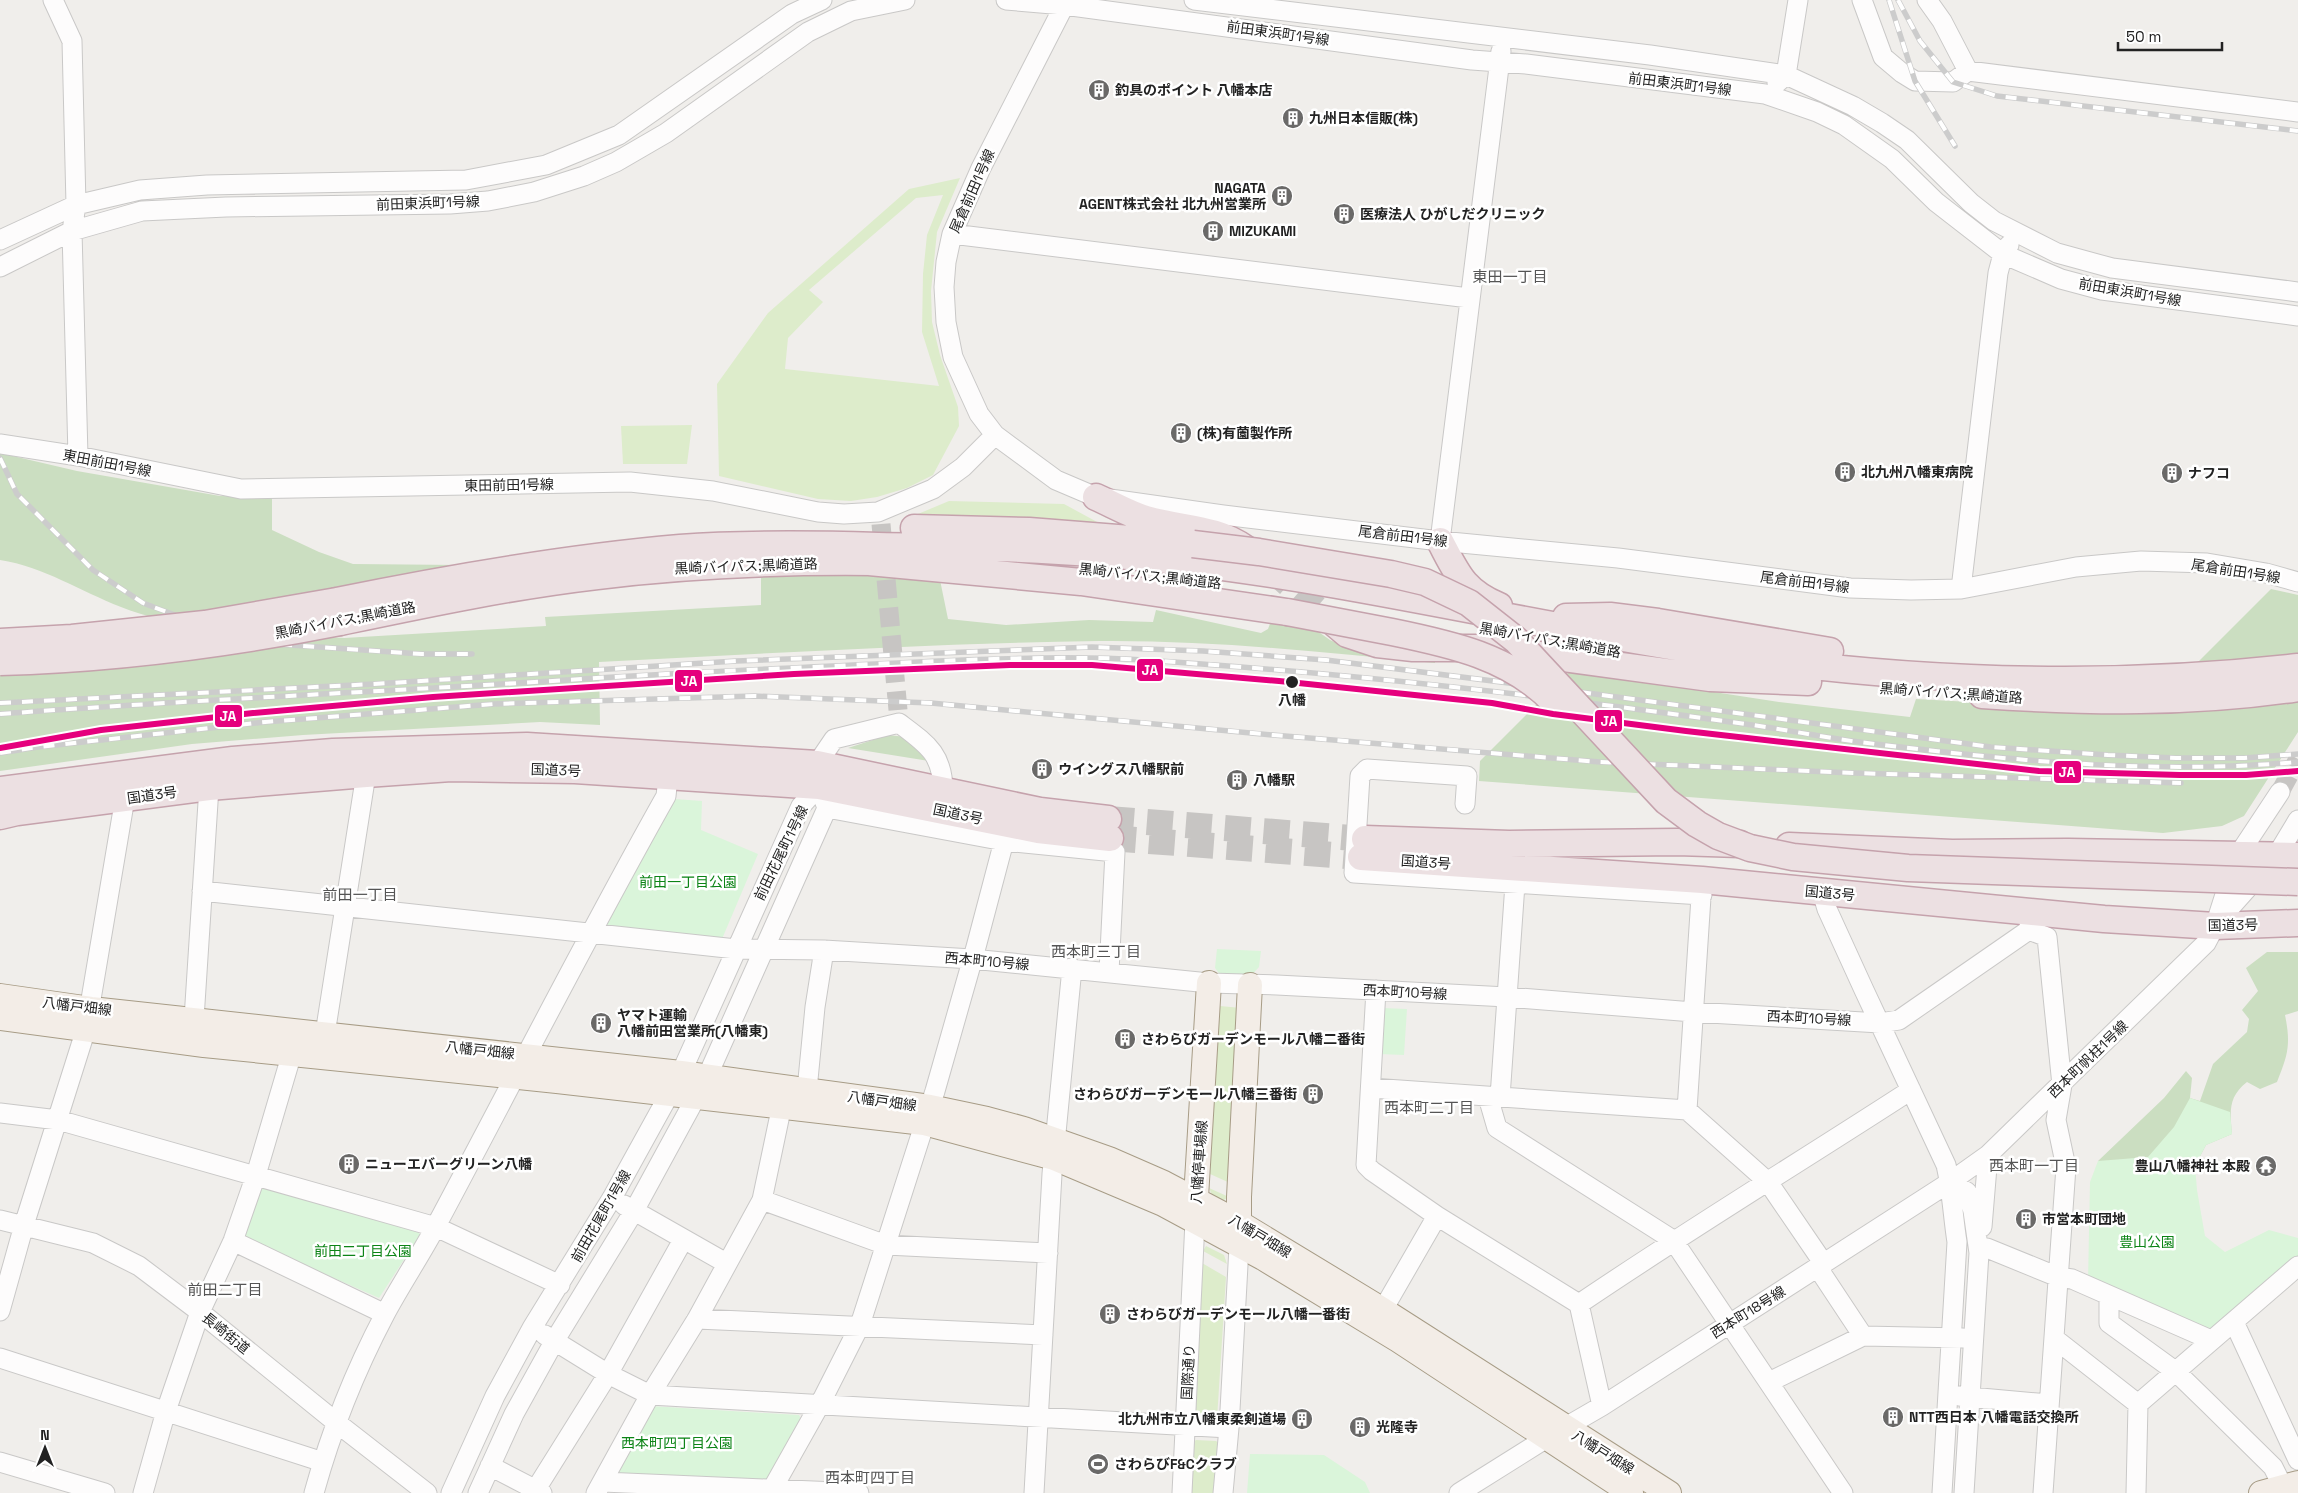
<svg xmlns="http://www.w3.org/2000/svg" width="2298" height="1493" viewBox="0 0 2298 1493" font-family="'Space Grotesk','Noto Sans JP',sans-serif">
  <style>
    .grass { fill: #ddeccb; fill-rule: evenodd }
    .forest { fill: #cbdec1 }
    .park { fill: #daf5da }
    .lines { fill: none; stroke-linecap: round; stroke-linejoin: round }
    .minor-tunnel { stroke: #c7c5c3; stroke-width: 19; stroke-dasharray: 19 9; stroke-linecap: butt }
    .highway-tunnel { stroke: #c7c5c3; stroke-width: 26; stroke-dasharray: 26 13; stroke-linecap: butt }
    .minor-casing { stroke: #c9c8c7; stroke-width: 21 }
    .major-casing { stroke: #a79c86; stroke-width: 26 }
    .highway-casing { stroke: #c5a2ac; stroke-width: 29 }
    .minor { stroke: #fdfcfc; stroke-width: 19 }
    .major { stroke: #f3ede7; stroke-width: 24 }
    .highway { stroke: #ece0e2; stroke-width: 26 }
    .rail-casing { stroke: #ccc; stroke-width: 5.5 }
    .rail { stroke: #fff; stroke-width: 4; stroke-dasharray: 11; stroke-linecap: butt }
    .highway-bridge-casing { stroke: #c5a2ac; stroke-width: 29; stroke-linecap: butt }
    .highway-bridge { stroke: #ece0e2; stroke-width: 26 }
    .rail-1-casing { stroke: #fff; stroke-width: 10 }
    .rail-1 { stroke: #e5007d; stroke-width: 6 }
    .stop-dot { fill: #222; stroke: #fff; stroke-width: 2 }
    .labels { text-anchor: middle; stroke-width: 5; stroke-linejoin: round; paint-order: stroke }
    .street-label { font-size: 14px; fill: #222; stroke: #fff }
    .poi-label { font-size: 14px; font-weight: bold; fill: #222; stroke: #fff; text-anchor: start }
    .stop-label { font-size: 14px; font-weight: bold; fill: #222; stroke: #fff }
    .park-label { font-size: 14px; fill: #0c8416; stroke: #fff }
    .neighbourhood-label { font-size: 15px; fill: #555; stroke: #fff }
    .line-badge { stroke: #fff; stroke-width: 2 }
    .badge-label { font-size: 14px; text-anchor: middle; font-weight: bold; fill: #fff }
  </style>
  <rect width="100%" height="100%" fill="#f0eeeb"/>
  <!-- grass -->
  <path class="grass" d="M960 178 937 232 931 291 932 322 940 355 958 407 959 426 933 475 907 488 877 497 851 501 818 499 719 476 717 384 768 313 909 189ZM943 195 927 235 923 274 922 332 939 386 785 369 788 338 823 302 809 290 916 198Z
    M692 425 687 464H623L621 426Z
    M949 501 1064 504 1099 523 918 514Z
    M1220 1006 1241 1008 1230 1183 1210 1174Z
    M1209 1188 1229 1197 1224 1200 1212 1195Z
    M1206 1246 1224 1255 1227 1264 1203 1251Z
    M1202 1263 1226 1277 1217 1419H1195Z
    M1196 1440 1216 1441 1219 1443 1218 1493H1189L1192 1443Z"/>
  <!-- forest -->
  <path class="forest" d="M0 453 77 471 220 496 272 497V530L319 552 353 564 460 565 312 636 344 638 546 626 545 617 761 605V575H939L948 619 1006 625 1089 620 1153 622 1156 610 1261 633 1268 629 1271 621 1313 628 1330 640 1360 653 1435 656V663C1323 652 1211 640 1099 641 932 643 765 654 599 662L600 725 540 722 303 735 192 744 0 771V673L158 619C146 615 133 612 121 607 80 591 44 567 0 560Z
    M2271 589 2298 595V732L2244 816 2222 826 2163 833 1479 781 1480 761 1571 670 1779 702 1910 717 1916 699 2148 712Z
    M888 735 906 737 929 761 848 748Z
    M2267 952H2298V1011L2285 1015C2291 1045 2288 1054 2277 1082L2260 1089 2247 1082C2228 1097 2230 1111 2232 1134L2206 1145 2195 1166 2098 1161 2164 1098 2186 1071 2192 1078 2190 1098 2200 1101 2213 1064 2247 1032 2249 1019 2242 1010 2258 991 2246 968Z"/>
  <!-- park -->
  <path class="park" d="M675 799 702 801 701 830 758 854 722 939 608 927 606 919Z
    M1217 949 1261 951 1259 967 1249 978 1221 976 1215 968Z
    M1382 1008 1407 1009 1404 1055 1379 1054Z
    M2190 1098 2230 1112 2232 1134 2206 1145 2195 1166 2197 1190 2205 1236 2225 1252 2269 1230 2298 1238V1260L2221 1326 2203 1332 2088 1281 2090 1182 2098 1161 2148 1157 2174 1127Z
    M264 1185 417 1228 420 1235 379 1298 248 1240 243 1230 257 1189Z
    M650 1406 799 1415 802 1421 768 1481 621 1476 617 1467Z
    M1250 1454 1324 1455 1365 1482 1370 1493H1247Z"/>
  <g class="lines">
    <!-- minor-tunnel -->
    <path class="minor-tunnel" d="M881 524 898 710
      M2280 792 2298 759"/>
    <!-- highway-tunnel -->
    <path class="highway-tunnel" d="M1269 567 1316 608
      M1108 819 1365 839
      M1110 838 1361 857"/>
    <!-- minor casing -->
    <g class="minor-casing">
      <path id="minor" d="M53 0 72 41 76 205 72 231 78 456
        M1006 0 1064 5 1472 60 1526 64 1765 94 1817 112 1844 125 1892 159 1936 202 2003 254 2061 279 2102 290 2298 316
        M1067 0 981 168 952 234 946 262 944 287 946 322 953 357 979 414 995 435 1056 480 1096 497 1223 515 1440 541 1618 558 1850 588 1911 590 1961 589 2076 567 2141 561 2207 563 2266 573 2298 582
        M1194 0 1650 55 1786 75 1853 106 1882 123 1907 140 1971 203 1994 221 2057 253 2112 268 2298 292
        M1862 0 1883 57 1902 73 1915 81 1953 82 1968 71 2298 112
        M1927 0 1942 21 1968 71
        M1777 83 1786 75 1798 0
        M952 234 1469 298
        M0 240 76 205 140 190 207 185 466 180 546 165 619 135 792 14 822 0
        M0 267 72 231 142 211 226 207 450 204 488 201 534 192 584 176 616 162 666 133 808 32 851 11 905 0
        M0 444 78 456 241 489 630 482 713 491 818 512 844 514 878 512 933 489 963 467 995 435
        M1440 541 1501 51
        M1961 589 1998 273 2003 254 2009 245
        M818 776 817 764 834 739 899 723C927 744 943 754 943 791
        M1465 804 1467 776 1367 769 1360 776 1354 873 1702 895
        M827 808 1004 841 1115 852 1109 972
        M1702 882 1687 1110 1768 1182 1824 1264
        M202 891 736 949 824 950 972 959 1209 983 1277 985 1507 997 1693 1012 1880 1023 1899 1020 2029 930 2030 911
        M1822 892 1827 909 1864 990 1946 1165C1952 1190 1953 1217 1957 1242L1942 1493
        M2220 919 2277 855 2298 820
        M2029 930 2047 937 2062 1085 2056 1120 2066 1167 2043 1493
        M1376 990 1366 1165 1372 1171 1437 1216 1579 1304 1602 1406
        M194 1019 209 787
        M325 1034 366 774
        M1371 1088 1687 1110
        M807 1090 815 1007 824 950
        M1488 1097 1497 1128 1673 1240 1843 1493
        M1500 1097 1515 884
        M0 1113 58 1120 436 1227 560 1285
        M1950 1182 1967 1192 1973 1211 1979 1253 1964 1493
        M762 1200 886 1245 1048 1253
        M624 1205 726 1263
        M0 1220 93 1243 139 1266 200 1312 337 1423 427 1493
        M1982 1227 1988 1155
        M233 1241 385 1314
        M1979 1253 1987 1248 2058 1277 2072 1279 2211 1340
        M1818 1268 1863 1336 1963 1338
        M2109 1296V1323L2175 1371 2209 1404 2273 1467 2283 1487
        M1579 1304C1688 1230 1800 1162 1911 1090
        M0 1311 24 1225 86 1029 125 798
        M697 1319 1043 1335
        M1377 1320 1437 1216
        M2234 1322 2298 1460
        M545 1335 608 1374 650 1395 1229 1428
        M2055 1339 2138 1404
        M0 1358 323 1462
        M1769 1382 1863 1336
        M1959 1396 2049 1404
        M0 1462 105 1493
        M490 1466 542 1493
        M603 1482 859 1493
        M536 1489 608 1374 683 1240
        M143 1493 166 1411 200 1312 233 1241 256 1175 292 1053 291 1041
        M314 1493C331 1431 355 1371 385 1314 401 1284 420 1256 436 1226 513 1082 586 938 666 796L668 777
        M451 1493 495 1396 532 1328 612 1198 681 1073 801 806 819 786 827 808 707 1077 634 1211 555 1340 514 1414 478 1493
        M596 1493 650 1395 697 1319 762 1200 782 1105
        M770 1493 820 1404 860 1325 935 1091 976 947 1004 841
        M1034 1493 1052 1174 1072 968
        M1182 1493 1195 1221
        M1223 1493 1229 1428 1239 1247
        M1459 1493 1545 1439 1602 1406 1950 1182 1988 1155 2206 943 2215 926 2237 857 2280 792
        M2136 1493 2138 1404 2298 1266"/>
    </g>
    <!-- major casing -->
    <g class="major-casing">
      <path id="major" d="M0 996 91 1009 681 1073 930 1107 987 1119 1024 1129 1109 1159 1164 1183 1238 1222 1383 1310 1669 1493
        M0 1018 204 1045 557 1081 924 1123 1054 1158 1163 1204 1263 1258 1398 1340 1631 1493
        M1195 1214 1209 983
        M1239 1235V1197L1250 985
        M2261 1493 2298 1483"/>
    </g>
    <!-- highway casing -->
    <g class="highway-casing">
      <path id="highway" d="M1096 497C1112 504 1129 514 1146 519 1181 529 1216 527 1246 549
        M914 528 1029 531 1193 544
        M1440 541C1457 573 1463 591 1499 606
        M869 562 1081 582 1287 612
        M337 601C450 578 564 558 680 548 746 543 812 544 878 546 908 547 938 546 968 547 1037 549 1107 553 1176 561 1357 582 1534 626 1714 653 1907 682 2104 689 2298 667
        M1566 617 1610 616 1658 622 1830 651
        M340 622C426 604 511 586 597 576 688 565 781 561 873 562
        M1334 623 1347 634 1377 644 1413 648H1489L1710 678 1808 682
        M1982 695C2087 702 2193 704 2298 688
        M0 790 233 760 333 752 527 746 817 764 1040 811 1108 819
        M0 816 17 812 209 787 366 774 451 768 575 770 819 786 1038 830 1110 838
        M1365 839 1509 844 1677 842 1740 844
        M1789 846 1952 853 2068 852 2298 856
        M1361 857 1702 880 2104 919 2215 926 2298 923"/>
    </g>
    <!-- minor -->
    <use href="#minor" class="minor"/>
    <!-- major -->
    <use href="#major" class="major"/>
    <!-- highway -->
    <use href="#highway" class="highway"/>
    <!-- rail casing -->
    <g class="rail-casing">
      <path id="rail" d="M1889 0 1915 81 1955 146
        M1898 0 1920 41 1953 82 1997 96 2298 131
        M0 458 17 494 93 570 143 603 220 632 275 644 422 654H472
        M0 703 374 684 736 661 1092 647 1203 651 1326 660 1565 690 1991 747 2108 755 2176 758H2244L2298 754
        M0 714C189 700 378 692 567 680 655 674 744 670 833 666 918 662 1003 657 1088 658 1130 658 1173 662 1215 665 1392 678 1569 699 1745 724 1783 729 1821 737 1859 742 2004 760 2152 775 2298 762
        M0 753 38 747 265 722 494 704 754 696 931 703 1273 735 1600 762 1854 773 2181 783"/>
    </g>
    <!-- rail -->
    <use href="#rail" class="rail"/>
    <!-- highway-bridge casing -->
    <g class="highway-bridge-casing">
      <path id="highway-bridge" d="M1193 544 1259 552 1391 574 1425 582 1469 603 1516 640 1666 801 1697 824 1718 836 1750 848 1793 857 1908 868 2298 882
        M1287 612C1322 619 1357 625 1392 632 1451 644 1511 657 1554 702
        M0 642 72 638 205 624 337 601
        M0 662C115 659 228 644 340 622"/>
    </g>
    <!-- highway-bridge -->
    <use href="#highway-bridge" class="highway-bridge"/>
    <!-- rail-1 casing -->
    <g class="rail-1-casing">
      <path id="rail-1" d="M0 748 101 730 253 713 433 697 794 674 1010 665H1092L1279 681 1492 703 1553 714 1686 731 2039 771 2180 775H2246L2298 771"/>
    </g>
    <!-- rail-1 -->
    <use href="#rail-1" class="rail-1"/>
  </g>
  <!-- icons -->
  <defs>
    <g id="building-disc" transform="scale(1.125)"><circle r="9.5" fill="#6a6968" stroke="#fff"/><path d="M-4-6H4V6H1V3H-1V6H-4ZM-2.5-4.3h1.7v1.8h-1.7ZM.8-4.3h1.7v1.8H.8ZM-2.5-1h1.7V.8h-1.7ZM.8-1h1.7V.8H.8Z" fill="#fff"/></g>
    <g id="temple-disc" transform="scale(1.125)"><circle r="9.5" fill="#6a6968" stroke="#fff"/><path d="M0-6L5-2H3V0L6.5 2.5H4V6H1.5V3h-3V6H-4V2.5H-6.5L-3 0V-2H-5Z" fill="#fff"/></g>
    <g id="stadium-disc" transform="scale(1.125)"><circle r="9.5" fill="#6a6968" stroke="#fff"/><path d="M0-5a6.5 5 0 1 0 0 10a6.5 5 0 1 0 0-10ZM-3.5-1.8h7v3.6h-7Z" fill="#fff"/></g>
  </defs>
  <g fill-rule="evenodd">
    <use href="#building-disc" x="1099" y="90"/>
    <use href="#building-disc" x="1293" y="118"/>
    <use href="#building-disc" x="1282" y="196"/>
    <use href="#building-disc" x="1344" y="214"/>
    <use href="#building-disc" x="1213" y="231"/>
    <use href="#building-disc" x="1181" y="433"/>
    <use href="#building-disc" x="1845" y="472"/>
    <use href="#building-disc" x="2172" y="473"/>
    <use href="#building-disc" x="1042" y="769"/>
    <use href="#building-disc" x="1237" y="780"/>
    <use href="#building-disc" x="601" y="1023"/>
    <use href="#building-disc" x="1125" y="1039"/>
    <use href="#building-disc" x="1313" y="1094"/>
    <use href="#building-disc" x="349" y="1164"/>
    <use href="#temple-disc" x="2266" y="1166"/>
    <use href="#building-disc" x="2026" y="1219"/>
    <use href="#building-disc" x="1110" y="1314"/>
    <use href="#building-disc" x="1893" y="1417"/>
    <use href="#building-disc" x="1302" y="1419"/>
    <use href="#building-disc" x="1360" y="1427"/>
    <use href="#stadium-disc" x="1098" y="1464"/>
  </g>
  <!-- markers -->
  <circle class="stop-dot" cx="1292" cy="682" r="7"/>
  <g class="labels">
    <!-- street labels -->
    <g class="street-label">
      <text transform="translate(1278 33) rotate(8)" y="5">前田東浜町1号線</text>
      <text transform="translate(1680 84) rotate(7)" y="5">前田東浜町1号線</text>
      <text transform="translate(972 191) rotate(-66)" y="5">尾倉前田1号線</text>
      <text transform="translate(428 203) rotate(-2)" y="5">前田東浜町1号線</text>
      <text transform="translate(2130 292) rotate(10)" y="5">前田東浜町1号線</text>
      <text transform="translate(107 463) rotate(11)" y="5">東田前田1号線</text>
      <text transform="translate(509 485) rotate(-1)" y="5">東田前田1号線</text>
      <text transform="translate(1403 536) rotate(7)" y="5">尾倉前田1号線</text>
      <text transform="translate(746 566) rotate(-2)" y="5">黒崎バイパス;黒崎道路</text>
      <text transform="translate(2236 571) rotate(9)" y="5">尾倉前田1号線</text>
      <text transform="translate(1150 576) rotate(6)" y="5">黒崎バイパス;黒崎道路</text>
      <text transform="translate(1805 582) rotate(7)" y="5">尾倉前田1号線</text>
      <text transform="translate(345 620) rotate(-11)" y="5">黒崎バイパス;黒崎道路</text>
      <text transform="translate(1550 640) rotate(10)" y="5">黒崎バイパス;黒崎道路</text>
      <text transform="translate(1951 693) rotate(4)" y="5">黒崎バイパス;黒崎道路</text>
      <text transform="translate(556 770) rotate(2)" y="5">国道3号</text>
      <text transform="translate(152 795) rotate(-8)" y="5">国道3号</text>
      <text transform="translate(958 814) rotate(12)" y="5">国道3号</text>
      <text transform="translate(781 853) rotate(-64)" y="5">前田花尾町1号線</text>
      <text transform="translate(1426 862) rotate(4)" y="5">国道3号</text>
      <text transform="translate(1830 893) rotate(5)" y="5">国道3号</text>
      <text transform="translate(2233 925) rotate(-1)" y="5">国道3号</text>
      <text transform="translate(987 961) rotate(5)" y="5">西本町10号線</text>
      <text transform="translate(1405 992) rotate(3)" y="5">西本町10号線</text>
      <text transform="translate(77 1006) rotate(7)" y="5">八幡戸畑線</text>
      <text transform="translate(1809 1018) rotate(3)" y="5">西本町10号線</text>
      <text transform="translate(480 1050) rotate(6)" y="5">八幡戸畑線</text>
      <text transform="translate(2088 1059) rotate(-44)" y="5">西本町帆柱1号線</text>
      <text transform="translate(882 1101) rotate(8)" y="5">八幡戸畑線</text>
      <text transform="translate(1199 1162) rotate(-86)" y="5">八幡停車場線</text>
      <text transform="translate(601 1216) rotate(-60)" y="5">前田花尾町1号線</text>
      <text transform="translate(1260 1236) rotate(31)" y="5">八幡戸畑線</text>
      <text transform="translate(1748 1312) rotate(-32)" y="5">西本町18号線</text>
      <text transform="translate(226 1333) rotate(39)" y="5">長崎街道</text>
      <text transform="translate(1188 1372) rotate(-87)" y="5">国際通り</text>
      <text transform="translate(1603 1452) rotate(32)" y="5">八幡戸畑線</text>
    </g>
    <!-- poi labels -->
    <g class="poi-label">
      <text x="1115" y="95">釣具のポイント 八幡本店</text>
      <text x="1309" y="123">九州日本信販(株)</text>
      <text x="1266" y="193" text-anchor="end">NAGATA<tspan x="1266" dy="16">AGENT株式会社 北九州営業所</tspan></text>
      <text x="1360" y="219">医療法人 ひがしだクリニック</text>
      <text x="1229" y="236">MIZUKAMI</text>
      <text x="1197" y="438">(株)有薗製作所</text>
      <text x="1861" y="477">北九州八幡東病院</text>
      <text x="2188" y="478">ナフコ</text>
      <text x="1058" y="774">ウイングス八幡駅前</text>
      <text x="1253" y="785">八幡駅</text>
      <text x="617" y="1020">ヤマト運輸<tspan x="617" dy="16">八幡前田営業所(八幡東)</tspan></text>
      <text x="1141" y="1044">さわらびガーデンモール八幡二番街</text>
      <text x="1297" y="1099" text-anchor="end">さわらびガーデンモール八幡三番街</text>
      <text x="365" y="1169">ニューエバーグリーン八幡</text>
      <text x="2250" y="1171" text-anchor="end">豊山八幡神社 本殿</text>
      <text x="2042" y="1224">市営本町団地</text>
      <text x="1126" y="1319">さわらびガーデンモール八幡一番街</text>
      <text x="1909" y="1422">NTT西日本 八幡電話交換所</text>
      <text x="1286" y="1424" text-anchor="end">北九州市立八幡東柔剣道場</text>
      <text x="1376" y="1432">光隆寺</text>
      <text x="1114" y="1469">さわらびF&amp;Cクラブ</text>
    </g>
    <!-- stop labels -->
    <g class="stop-label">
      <text x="1292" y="705">八幡</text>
    </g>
    <!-- park labels -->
    <g class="park-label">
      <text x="688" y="887">前田一丁目公園</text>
      <text x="2147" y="1247">豊山公園</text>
      <text x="363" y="1256">前田二丁目公園</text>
      <text x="677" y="1448">西本町四丁目公園</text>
    </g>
    <!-- neighbourhood labels -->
    <g class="neighbourhood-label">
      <text x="1510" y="282">東田一丁目</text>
      <text x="360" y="900">前田一丁目</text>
      <text x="1096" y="957">西本町三丁目</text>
      <text x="1429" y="1113">西本町二丁目</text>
      <text x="2034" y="1171">西本町一丁目</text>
      <text x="225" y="1295">前田二丁目</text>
      <text x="870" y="1483">西本町四丁目</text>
    </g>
  </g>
  <g class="line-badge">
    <rect x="1136" y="658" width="28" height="24" rx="5" fill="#e5007d"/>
    <rect x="674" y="669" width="29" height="24" rx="5" fill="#e5007d"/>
    <rect x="214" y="704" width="29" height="24" rx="5" fill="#e5007d"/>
    <rect x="1594" y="709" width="29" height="24" rx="5" fill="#e5007d"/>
    <rect x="2053" y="760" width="29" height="24" rx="5" fill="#e5007d"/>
  </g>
  <g class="badge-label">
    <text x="1150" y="675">JA</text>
    <text x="689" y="686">JA</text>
    <text x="228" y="721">JA</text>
    <text x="1609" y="726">JA</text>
    <text x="2067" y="777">JA</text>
  </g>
  <!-- north arrow -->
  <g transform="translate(45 1448)" stroke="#ffffff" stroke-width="4" paint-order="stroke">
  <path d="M0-4L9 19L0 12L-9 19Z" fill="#222222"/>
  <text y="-8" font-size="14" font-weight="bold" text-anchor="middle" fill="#222222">N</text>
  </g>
  <!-- scale -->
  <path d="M2118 42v8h104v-8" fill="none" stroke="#222222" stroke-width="2.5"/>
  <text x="2126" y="42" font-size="15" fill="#222222" stroke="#ffffff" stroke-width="4" paint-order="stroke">50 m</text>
</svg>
